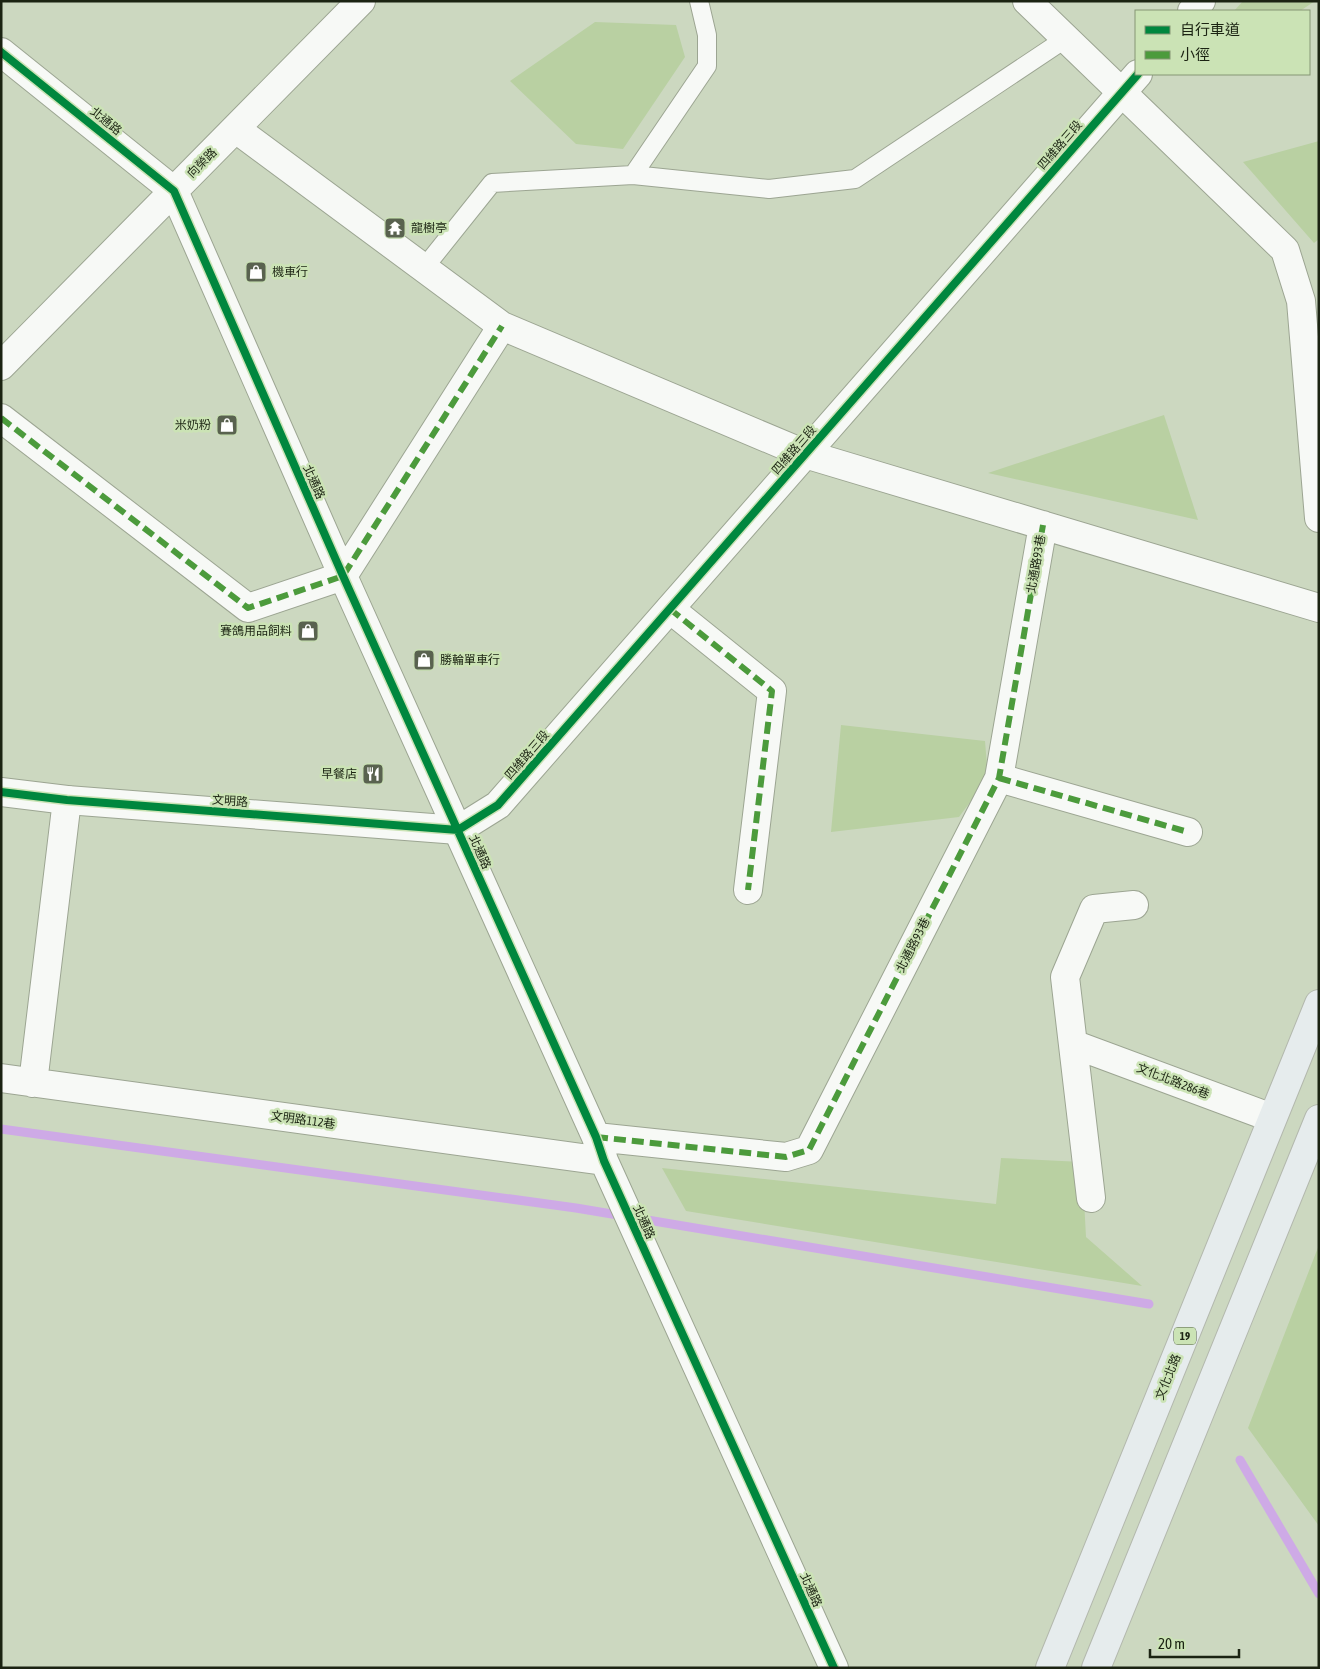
<svg xmlns="http://www.w3.org/2000/svg" width="1320" height="1669" viewBox="0 0 1320 1669" font-family="'Asap Condensed','Noto Sans TC',sans-serif">
  <style>
    .green { fill: #b9d0a2 }
    .lines { fill: none; stroke-linecap: round; stroke-linejoin: round }
    .stream { stroke: #ceaae6; stroke-width: 9 }
    .lane-casing { stroke: #9ca592; stroke-width: 20 }
    .street-casing { stroke: #9ca592; stroke-width: 30 }
    .secondary-casing { stroke: #9ca592; stroke-width: 30 }
    .primary-casing { stroke: #b3b8ad; stroke-width: 30 }
    .lane { stroke: #f7f9f6; stroke-width: 18 }
    .street { stroke: #f7f9f6; stroke-width: 28 }
    .secondary { stroke: #f7f9f6; stroke-width: 28 }
    .primary { stroke: #e6eced; stroke-width: 28 }
    .quiet { stroke: #4c9b3c; stroke-width: 6; stroke-dasharray: 12 6; stroke-linecap: butt }
    .cycleway-casing { stroke: #cbe3b5; stroke-width: 11 }
    .cycleway { stroke: #00873e; stroke-width: 8 }
    .labels { text-anchor: middle; stroke-width: 5; stroke-linejoin: round; paint-order: stroke }
    .shield { fill: #cbe3b5; stroke: #505d43; stroke-width: 1 }
    .shield-label { font-size: 11px; font-weight: bold; fill: #1b2312 }
    .street-label { font-size: 12px; fill: #1b2312; stroke: #cbe3b5 }
    .poi-label { font-size: 12px; fill: #1b2312; stroke: #cbe3b5; text-anchor: start }
  </style>
  <rect width="100%" height="100%" fill="#ccd8c0"/>
  <!-- green -->
  <path class="green" d="M1243 1H1315L1300 11H1234Z
    M595 22 676 25 685 57 623 149 576 144 510 81Z
    M1319 141V239L1314 243 1243 162Z
    M1164 415 1198 520 988 473Z
    M841 725 985 741 988 778 959 817 831 832Z
    M1001 1158 1082 1162 1086 1237 1142 1286 686 1211 662 1168 996 1204Z
    M1319 1245V1526L1248 1428Z"/>
  <g class="lines">
    <!-- stream -->
    <path class="stream" d="M1 1129 576 1208 1149 1304
      M1240 1460 1319 1594"/>
    <!-- lane casing -->
    <g class="lane-casing">
      <path id="lane" d="M633 175 707 66V35L699 1
        M424 268 492 183 633 175 769 189 855 179 1065 39"/>
    </g>
    <!-- street casing -->
    <g class="street-casing">
      <path id="street" d="M1027 1 1285 250 1301 301 1319 518
        M1 52 174 191 343 576 596 1137 604 1161 834 1668
        M236 129 502 326 805 454 1319 608
        M1 366 361 1
        M1 418 248 608 343 576 502 326
        M670 609 772 691 748 890
        M999 778 1188 832
        M1073 1044 1272 1118
        M1 1078 604 1161
        M33 1083 67 800
        M596 1137 786 1157 809 1150 999 778 1043 525
        M1091 1198 1065 977 1094 909 1134 905"/>
    </g>
    <!-- secondary casing -->
    <g class="secondary-casing">
      <path id="secondary" d="M1192 11 1201 1
        M1 792 67 800 458 830 498 805 1138 74"/>
    </g>
    <!-- primary casing -->
    <g class="primary-casing">
      <path id="primary" d="M1050 1668 1319 1004
        M1096 1668 1319 1119"/>
    </g>
    <!-- lane -->
    <use href="#lane" class="lane"/>
    <!-- street -->
    <use href="#street" class="street"/>
    <!-- secondary -->
    <use href="#secondary" class="secondary"/>
    <!-- primary -->
    <use href="#primary" class="primary"/>
    <!-- quiet -->
    <path class="quiet" d="M1 418 248 608 343 576 502 326
      M670 609 772 691 748 890
      M999 778 1188 832
      M596 1137 786 1157 809 1150 999 778 1043 525"/>
    <!-- cycleway casing -->
    <g class="cycleway-casing">
      <path id="cycleway" d="M1 52 174 191 343 576 596 1137 604 1161 834 1668
        M1 792 67 800 458 830 498 805 1138 74"/>
    </g>
    <!-- cycleway -->
    <use href="#cycleway" class="cycleway"/>
  </g>
  <!-- icons -->
  <defs>
    <g id="temple-square" transform="scale(1.125)"><rect x="-9" y="-9" width="18" height="18" rx="4" fill="#59624f" stroke="#cbe3b5"/><path d="M0-6L5-2H3V0L6.5 2.5H4V6H1.5V3h-3V6H-4V2.5H-6.5L-3 0V-2H-5Z" fill="#fff"/></g>
    <g id="shop-square" transform="scale(1.125)"><rect x="-9" y="-9" width="18" height="18" rx="4" fill="#59624f" stroke="#cbe3b5"/><path d="M-5-2.5h2.3a2.7 3.5 0 0 1 5.4 0H5L5.5 6h-11ZM-1.5-2.5h3a1.5 2.3 0 0 0-3 0Z" fill="#fff"/></g>
    <g id="restaurant-square" transform="scale(1.125)"><rect x="-9" y="-9" width="18" height="18" rx="4" fill="#59624f" stroke="#cbe3b5"/><path d="M-5-6h1v4h1v-4h1v4h1v-4h1v5L-1.5 .5V6h-2V.5L-5-1ZM5-6V6H3V1.5H1.5Q1.5-4 5-6Z" fill="#fff"/></g>
  </defs>
  <g fill-rule="evenodd">
    <use href="#temple-square" x="395" y="228"/>
    <use href="#shop-square" x="256" y="272"/>
    <use href="#shop-square" x="227" y="425"/>
    <use href="#shop-square" x="308" y="631"/>
    <use href="#shop-square" x="424" y="660"/>
    <use href="#restaurant-square" x="373" y="774"/>
  </g>
  <g class="labels">
    <!-- shield labels -->
    <rect class="shield" x="1174" y="1327.5" width="22" height="17" rx="4"/>
    <g class="shield-label">
      <text x="1185" y="1340">19</text>
    </g>
    <!-- street labels -->
    <g class="street-label">
      <text transform="translate(106 121) rotate(39)" y="4">北通路</text>
      <text transform="translate(1060 145) rotate(-49)" y="4">四維路三段</text>
      <text transform="translate(202 163) rotate(-45)" y="4">向榮路</text>
      <text transform="translate(794 450) rotate(-49)" y="4">四維路三段</text>
      <text transform="translate(314 482) rotate(66)" y="4">北通路</text>
      <text transform="translate(1036 564) rotate(-80)" y="4">北通路93巷</text>
      <text transform="translate(527 755) rotate(-49)" y="4">四維路三段</text>
      <text transform="translate(230 801) rotate(4)" y="4">文明路</text>
      <text transform="translate(480 852) rotate(66)" y="4">北通路</text>
      <text transform="translate(913 945) rotate(-63)" y="4">北通路93巷</text>
      <text transform="translate(1173 1081) rotate(21)" y="4">文化北路286巷</text>
      <text transform="translate(303 1120) rotate(8)" y="4">文明路112巷</text>
      <text transform="translate(644 1222) rotate(66)" y="4">北通路</text>
      <text transform="translate(1168 1377) rotate(-68)" y="4">文化北路</text>
      <text transform="translate(811 1590) rotate(66)" y="4">北通路</text>
    </g>
    <!-- poi labels -->
    <g class="poi-label">
      <text x="411" y="232">龍樹亭</text>
      <text x="272" y="276">機車行</text>
      <text x="211" y="429" text-anchor="end">米奶粉</text>
      <text x="292" y="635" text-anchor="end">賽鴿用品飼料</text>
      <text x="440" y="664">勝輪單車行</text>
      <text x="357" y="778" text-anchor="end">早餐店</text>
    </g>
  </g>
  <!-- border -->
  <rect width="1320" height="1669" fill="none" stroke="#1b2312" stroke-width="5"/>
  <!-- legend -->
  <rect x="1135" y="10" width="175" height="65" fill="#cbe3b5" stroke="#859674"/>
  <rect x="1145" y="26" width="25" height="8" fill="#00873e" stroke="#859674"/>
  <text x="1180" y="35" font-size="15" fill="#1b2312">自行車道</text>
  <rect x="1145" y="51" width="25" height="8" fill="#4c9b3c" stroke="#859674"/>
  <text x="1180" y="60" font-size="15" fill="#1b2312">小徑</text>
  <!-- scale -->
  <path d="M1150 1649v8h89v-8" fill="none" stroke="#1b2312" stroke-width="2.5"/>
  <text x="1158" y="1649" font-size="15" fill="#1b2312" stroke="#cbe3b5" stroke-width="4" paint-order="stroke">20 m</text>
</svg>
